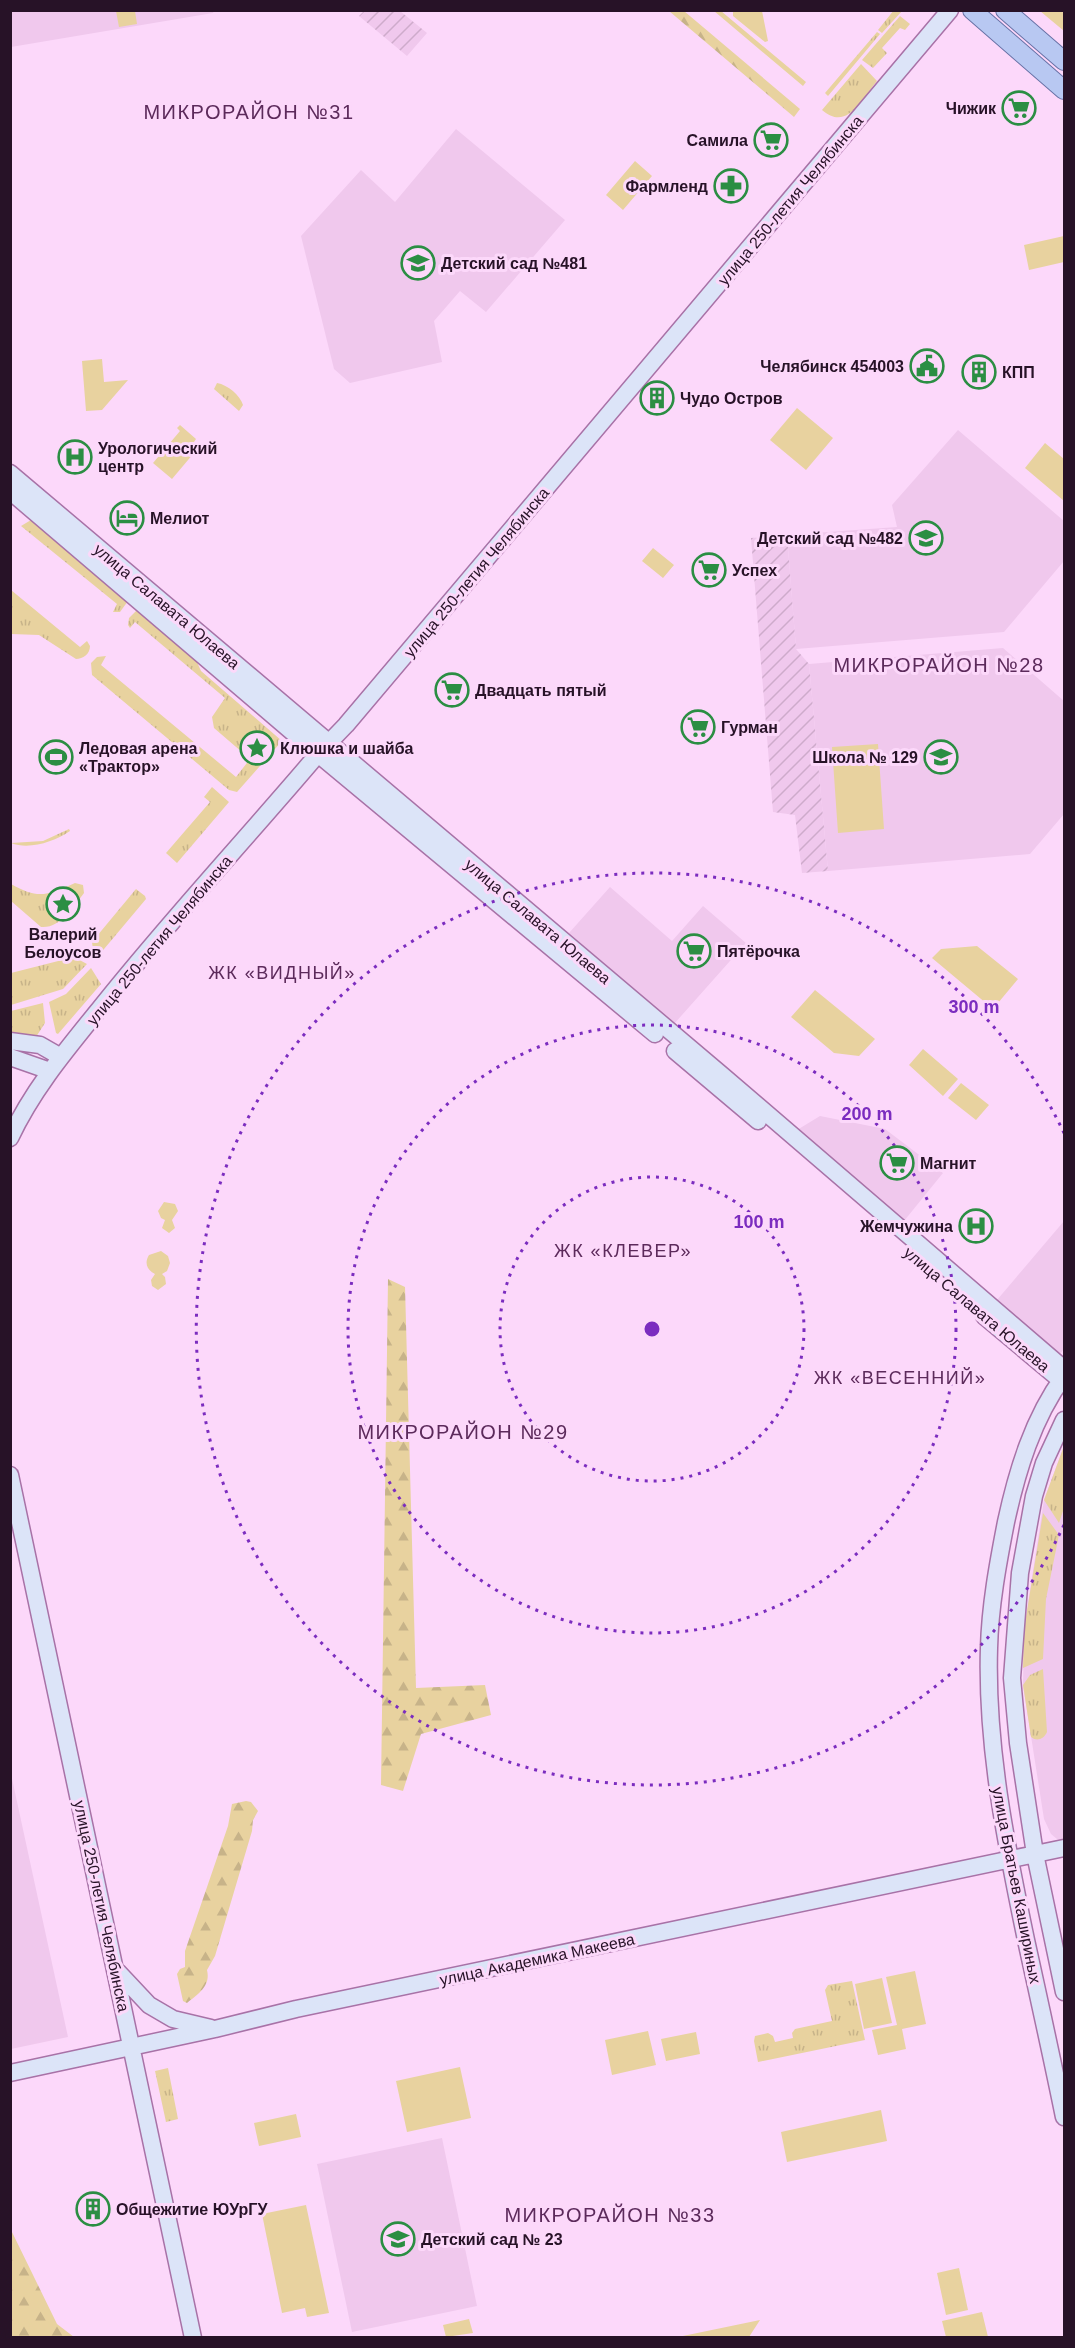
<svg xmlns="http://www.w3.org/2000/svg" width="1075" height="2348" viewBox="0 0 1075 2348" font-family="Helvetica,sans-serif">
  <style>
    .built { fill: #f0c8ed }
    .industrial { fill: url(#industrial-furrows) }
    .grass { fill: url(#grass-tufts) }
    .forest { fill: url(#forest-firs) }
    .park { fill: #e8d29f }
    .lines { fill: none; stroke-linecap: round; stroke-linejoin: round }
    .secondary-casing { stroke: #a872a7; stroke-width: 19 }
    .primary-casing { stroke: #6771a5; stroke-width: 20 }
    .secondary { stroke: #dce4f8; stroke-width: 16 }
    .primary { stroke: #b8c8f2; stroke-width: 18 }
    .ring { fill: none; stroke: #7b2cbf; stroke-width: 3; stroke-dasharray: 3 6 }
    .labels { text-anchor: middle; stroke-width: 6; stroke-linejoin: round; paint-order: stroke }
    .poi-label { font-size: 16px; font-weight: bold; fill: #271227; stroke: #fcd8fa; text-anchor: start }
    .street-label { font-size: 16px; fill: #271227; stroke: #fcd8fa }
    .neighbourhood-label { font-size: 18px; letter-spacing: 1.5px; fill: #5c2a5b; stroke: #fcd8fa }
    .quarter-label { font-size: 20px; letter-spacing: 1.5px; fill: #5c2a5b; stroke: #fcd8fa }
    .centre { fill: #7b2cbf; stroke: #fcd8fa; stroke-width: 3 }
    .ring-label { font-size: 18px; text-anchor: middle; font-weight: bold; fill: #7b2cbf; stroke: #fcd8fa; stroke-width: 6; stroke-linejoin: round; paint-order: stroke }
  </style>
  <defs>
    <pattern id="industrial-furrows" width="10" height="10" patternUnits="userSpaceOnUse" patternTransform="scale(1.5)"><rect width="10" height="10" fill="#f0c8ed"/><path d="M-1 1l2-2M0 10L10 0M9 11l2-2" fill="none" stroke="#ceabcb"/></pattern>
    <pattern id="grass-tufts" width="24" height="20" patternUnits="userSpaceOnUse" patternTransform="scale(1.5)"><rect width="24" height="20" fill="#e8d29f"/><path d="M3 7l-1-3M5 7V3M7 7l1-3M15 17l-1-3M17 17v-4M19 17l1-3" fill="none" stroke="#c7b389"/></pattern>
    <pattern id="forest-firs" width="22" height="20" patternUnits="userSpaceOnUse" patternTransform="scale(1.5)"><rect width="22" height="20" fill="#e8d29f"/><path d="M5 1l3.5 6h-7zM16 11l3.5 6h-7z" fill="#c7b389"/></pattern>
  </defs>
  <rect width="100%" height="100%" fill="#fcd8fa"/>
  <!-- built -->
  <path class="built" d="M11 11H214L213 13 11 47Z
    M456 129 565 220 486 312 460 291 434 321 442 362 350 383 334 369 301 236 361 170 395 202Z
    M958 430 1064 521V561L1004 632 796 649 787 535 897 527 892 505Z
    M1003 648 1064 701V814L1030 854 828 871 809 664Z
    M610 887 672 941 703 906 746 943 674 1024 569 933Z
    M820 1116 885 1129 943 1173 904 1221 797 1130Z
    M1064 1221V1349L1060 1354 997 1300Z
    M1064 1446V1840L1057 1839 1051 1834 1044 1819 1023 1685 1024 1629 1044 1500Z
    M11 1774 68 2037 11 2049H10Z
    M442 2138 477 2306 352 2332 317 2164Z"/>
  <!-- industrial -->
  <path class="industrial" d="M364 11H400L427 33 407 56 359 16Z
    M787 535 796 649 809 664 828 871 802 873 795 815 773 812 751 538Z"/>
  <!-- grass -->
  <path class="grass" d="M894 10 902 11 882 33 878 30Z
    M1040 11H1061L1064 13V31Z
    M900 16 910 24 905 30 900 28 882 48 887 53 873 68 862 60Z
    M877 32 880 34 828 96 825 93Z
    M861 64 877 81C862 99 847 132 822 110Z
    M217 383C228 385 240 395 243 405L239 411 214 389Z
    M31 520 128 601 120 612H113L117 604 21 526Z
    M11 590 80 647 87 641 90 646C90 654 83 659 76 659L39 635 11 634Z
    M138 609 192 651 201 671 282 741 237 792 229 790 92 675 91 663 97 657 106 656 101 665 236 777 250 759 214 728 212 717 225 698 135 622 130 628 128 625 129 618Z
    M212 787 229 802 177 863 166 853 210 802 204 797Z
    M69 829 70 831C54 842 29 850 11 843L43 841Z
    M75 883 83 885 84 893C74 906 60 929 41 927L11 901V884C39 900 47 895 75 883Z
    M136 889 145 896 146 899 99 955 93 950 92 942Z
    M74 957 87 964 63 989 11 1005V973Z
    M91 968 101 984 58 1034 56 1033 49 1002 66 994Z
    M43 1003 45 1023 36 1037 11 1034V1011Z
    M1064 1446V1508L1059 1523 1044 1500Z
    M1043 1513 1059 1535 1046 1599 1043 1659 1023 1668 1024 1629Z
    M1043 1669 1047 1732C1044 1739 1037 1742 1031 1737L1023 1685 1030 1675Z
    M852 1981 865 2040 758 2062 754 2041 755 2036 768 2033 773 2036 775 2042 793 2038 792 2033 795 2029 832 2021 825 1990 828 1985Z
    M168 2068 178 2119 166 2122 155 2071Z"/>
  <!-- forest -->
  <path class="forest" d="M669 11H684L800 109 794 117Z
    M714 11H721L806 82 803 86Z
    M388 1279 405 1287 416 1688 485 1685 491 1715 421 1734 403 1791 381 1785Z
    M246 1801 251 1802 258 1811 253 1820 252 1831 215 1956 207 1970C211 1986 198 1994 187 2003L183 2001 177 1974 180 1969 185 1967V1951L228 1826 232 1804Z
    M11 2230 57 2324 74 2337H11Z"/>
  <!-- park -->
  <path class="park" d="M116 11H135L137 24 119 27Z
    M733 11H762L768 41 765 42 733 16Z
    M635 161 652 176 623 210 606 195Z
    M1064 236V262L1029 270 1024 245Z
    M102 359 104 382 128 380 102 410 86 411 82 361Z
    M797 408 833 438 806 470 770 440Z
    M180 425 196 439 194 442 199 447 172 479 153 463 180 431 177 428Z
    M1045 443 1064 459V501L1025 468Z
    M653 548 674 565 663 578 642 561Z
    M878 744 884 829 838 833 832 747Z
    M977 946 1018 979 993 1009 932 958 941 949Z
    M815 990 875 1039 859 1056 834 1053 791 1017Z
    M923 1049 958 1079 943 1096 909 1065Z
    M961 1083 989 1105 976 1120 948 1098Z
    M164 1202 175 1204 178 1211 172 1220 175 1228 169 1233 162 1228 165 1220 161 1218 158 1211Z
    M161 1251 168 1256 170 1263 167 1271 162 1274 165 1277 166 1284 158 1290 152 1286 151 1280 155 1274C147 1270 144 1263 149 1255Z
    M915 1971 926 2024 902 2029 906 2049 878 2055 872 2030 897 2025 886 1977Z
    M882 1978 892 2023 864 2029 855 1984Z
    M648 2031 656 2065 612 2075 605 2040Z
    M696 2032 700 2054 666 2061 661 2039Z
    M460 2067 471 2118 407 2132 396 2081Z
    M881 2110 887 2141 787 2162 781 2132Z
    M296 2114 301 2137 259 2146 254 2123Z
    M306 2205 329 2313 307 2317 305 2308 282 2313 262 2214Z
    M959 2268 968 2310 946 2315 937 2273Z
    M982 2312 988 2337H946L942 2321Z
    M469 2319 473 2333 446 2337 443 2325Z
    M760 2320 749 2337H678Z"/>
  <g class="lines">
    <!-- secondary casing -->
    <g class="secondary-casing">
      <path id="secondary" d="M10 473 722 1075 1064 1369
        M10 491 318 754 655 1034
        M10 1041 40 1045 61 1057
        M675 1051 758 1121
        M10 1057 50 1071
        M10 1138C33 1089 67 1049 101 1007 170 920 246 839 318 754L346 725 950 10
        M984 1316 1064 1383
        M1064 1376C1033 1418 1017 1471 1006 1522 998 1563 990 1606 989 1648 986 1746 1006 1844 1026 1940 1039 1999 1052 2058 1064 2117
        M1064 1420 1044 1463 1034 1496 1020 1573 1012 1678 1018 1743 1035 1854 1064 1992
        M10 1475 193 2338
        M118 1972 149 2005 173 2019 211 2028
        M10 2073 215 2029 296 2009 1064 1848"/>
    </g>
    <!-- primary casing -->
    <g class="primary-casing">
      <path id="primary" d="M972 10 1064 90
        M1005 10 1064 61"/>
    </g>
    <!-- secondary -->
    <use href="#secondary" class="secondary"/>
    <!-- primary -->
    <use href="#primary" class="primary"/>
  </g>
  <!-- distance rings -->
  <g class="ring">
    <circle cx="652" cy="1329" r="152"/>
    <circle cx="652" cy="1329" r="304"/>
    <path d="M1064 1525A456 456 0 1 1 1064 1133"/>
  </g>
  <!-- icons -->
  <defs>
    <g id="supermarket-ring" transform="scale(1.725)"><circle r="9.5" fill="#fcd8fa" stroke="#2b8e43" stroke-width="1.5"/><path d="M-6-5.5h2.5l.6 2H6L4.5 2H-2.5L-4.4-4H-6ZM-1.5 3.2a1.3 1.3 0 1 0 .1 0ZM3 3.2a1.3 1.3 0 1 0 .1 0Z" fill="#2b8e43"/></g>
    <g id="pharmacy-ring" transform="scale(1.725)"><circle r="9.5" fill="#fcd8fa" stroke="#2b8e43" stroke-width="1.5"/><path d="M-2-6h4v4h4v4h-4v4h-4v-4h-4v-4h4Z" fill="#2b8e43"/></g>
    <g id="school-ring" transform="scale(1.725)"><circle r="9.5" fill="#fcd8fa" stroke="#2b8e43" stroke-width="1.5"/><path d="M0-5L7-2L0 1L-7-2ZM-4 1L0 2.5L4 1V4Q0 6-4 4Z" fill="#2b8e43"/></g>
    <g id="civic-ring" transform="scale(1.725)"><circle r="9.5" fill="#fcd8fa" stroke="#2b8e43" stroke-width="1.5"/><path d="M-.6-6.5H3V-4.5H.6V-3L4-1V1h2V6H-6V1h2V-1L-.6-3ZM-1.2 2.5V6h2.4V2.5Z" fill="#2b8e43"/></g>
    <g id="building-ring" transform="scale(1.725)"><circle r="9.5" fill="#fcd8fa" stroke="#2b8e43" stroke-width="1.5"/><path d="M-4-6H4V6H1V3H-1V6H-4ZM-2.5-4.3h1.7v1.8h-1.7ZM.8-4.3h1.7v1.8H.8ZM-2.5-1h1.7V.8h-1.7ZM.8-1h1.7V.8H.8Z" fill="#2b8e43"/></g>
    <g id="hospital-ring" transform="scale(1.725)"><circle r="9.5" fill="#fcd8fa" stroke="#2b8e43" stroke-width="1.5"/><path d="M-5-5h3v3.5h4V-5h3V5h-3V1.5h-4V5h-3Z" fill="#2b8e43"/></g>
    <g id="hotel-ring" transform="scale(1.725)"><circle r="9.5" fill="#fcd8fa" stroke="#2b8e43" stroke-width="1.5"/><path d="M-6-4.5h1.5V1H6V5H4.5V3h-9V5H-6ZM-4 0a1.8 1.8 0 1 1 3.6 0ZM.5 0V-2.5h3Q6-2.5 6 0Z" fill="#2b8e43"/></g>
    <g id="sight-ring" transform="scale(1.725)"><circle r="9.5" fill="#fcd8fa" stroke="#2b8e43" stroke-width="1.5"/><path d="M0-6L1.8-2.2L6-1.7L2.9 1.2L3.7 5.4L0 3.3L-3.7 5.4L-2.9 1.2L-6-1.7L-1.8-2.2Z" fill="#2b8e43"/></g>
    <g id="stadium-ring" transform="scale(1.725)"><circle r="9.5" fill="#fcd8fa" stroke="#2b8e43" stroke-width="1.5"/><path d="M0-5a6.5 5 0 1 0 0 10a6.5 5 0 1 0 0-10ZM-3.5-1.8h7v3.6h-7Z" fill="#2b8e43"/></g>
  </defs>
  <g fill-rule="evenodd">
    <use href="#supermarket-ring" x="1019" y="108"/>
    <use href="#supermarket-ring" x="771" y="140"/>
    <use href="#pharmacy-ring" x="731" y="186"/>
    <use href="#school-ring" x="418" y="263"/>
    <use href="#civic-ring" x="927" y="366"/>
    <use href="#building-ring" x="979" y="372"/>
    <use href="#building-ring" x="657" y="398"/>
    <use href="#hospital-ring" x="75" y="457"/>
    <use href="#hotel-ring" x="127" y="518"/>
    <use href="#school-ring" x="926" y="538"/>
    <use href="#supermarket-ring" x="709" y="570"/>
    <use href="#supermarket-ring" x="452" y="690"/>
    <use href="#supermarket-ring" x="698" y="727"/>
    <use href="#sight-ring" x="257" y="748"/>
    <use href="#stadium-ring" x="56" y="757"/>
    <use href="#school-ring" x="941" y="757"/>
    <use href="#sight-ring" x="63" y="904"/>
    <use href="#supermarket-ring" x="694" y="951"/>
    <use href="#supermarket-ring" x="897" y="1163"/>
    <use href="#hospital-ring" x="976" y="1226"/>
    <use href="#building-ring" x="93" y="2209"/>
    <use href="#school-ring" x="398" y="2239"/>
  </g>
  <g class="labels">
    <!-- poi labels -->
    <g class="poi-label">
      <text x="996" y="114" text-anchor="end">Чижик</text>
      <text x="748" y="146" text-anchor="end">Самила</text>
      <text x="708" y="192" text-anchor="end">Фармленд</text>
      <text x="441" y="269">Детский сад №481</text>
      <text x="904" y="372" text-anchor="end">Челябинск 454003</text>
      <text x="1002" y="378">КПП</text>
      <text x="680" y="404">Чудо Остров</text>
      <text x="98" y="454">Урологический<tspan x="98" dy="18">центр</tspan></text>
      <text x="150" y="524">Мелиот</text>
      <text x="903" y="544" text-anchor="end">Детский сад №482</text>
      <text x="732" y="576">Успех</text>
      <text x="475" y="696">Двадцать пятый</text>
      <text x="721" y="733">Гурман</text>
      <text x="79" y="754">Ледовая арена<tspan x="79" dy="18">«Трактор»</tspan></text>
      <text x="280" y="754">Клюшка и шайба</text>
      <text x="918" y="763" text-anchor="end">Школа № 129</text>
      <text x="63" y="940" text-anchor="middle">Валерий<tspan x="63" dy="18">Белоусов</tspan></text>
      <text x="717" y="957">Пятёрочка</text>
      <text x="920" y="1169">Магнит</text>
      <text x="953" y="1232" text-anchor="end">Жемчужина</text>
      <text x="116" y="2215">Общежитие ЮУрГУ</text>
      <text x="421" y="2245">Детский сад № 23</text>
    </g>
    <!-- street labels -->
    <g class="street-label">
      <text transform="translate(790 200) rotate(-50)" y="6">улица 250-летия Челябинска</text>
      <text transform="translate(476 572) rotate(-50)" y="6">улица 250-летия Челябинска</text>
      <text transform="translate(167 606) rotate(40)" y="6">улица Салавата Юлаева</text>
      <text transform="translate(538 921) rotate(40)" y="6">улица Салавата Юлаева</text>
      <text transform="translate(159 940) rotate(-50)" y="6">улица 250-летия Челябинска</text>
      <text transform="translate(977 1309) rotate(40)" y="6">улица Салавата Юлаева</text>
      <text transform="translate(1017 1885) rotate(79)" y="6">улица Братьев Кашириных</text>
      <text transform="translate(102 1906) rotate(78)" y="6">улица 250-летия Челябинска</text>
      <text transform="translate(537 1959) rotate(-12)" y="6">улица Академика Макеева</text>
    </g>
    <!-- neighbourhood labels -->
    <g class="neighbourhood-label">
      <text x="282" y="979">ЖК «ВИДНЫЙ»</text>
      <text x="623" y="1257">ЖК «КЛЕВЕР»</text>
      <text x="900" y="1384">ЖК «ВЕСЕННИЙ»</text>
    </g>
    <!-- quarter labels -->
    <g class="quarter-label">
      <text x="249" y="119">МИКРОРАЙОН №31</text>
      <text x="939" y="672">МИКРОРАЙОН №28</text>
      <text x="463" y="1439">МИКРОРАЙОН №29</text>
      <text x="610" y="2222">МИКРОРАЙОН №33</text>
    </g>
  </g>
  <circle cx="652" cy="1329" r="9" class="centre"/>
  <g class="ring-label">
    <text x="974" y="1013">300 m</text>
    <text x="867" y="1120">200 m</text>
    <text x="759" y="1228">100 m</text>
  </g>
  <!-- border -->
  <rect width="1075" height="2348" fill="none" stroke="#271227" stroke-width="24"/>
</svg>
